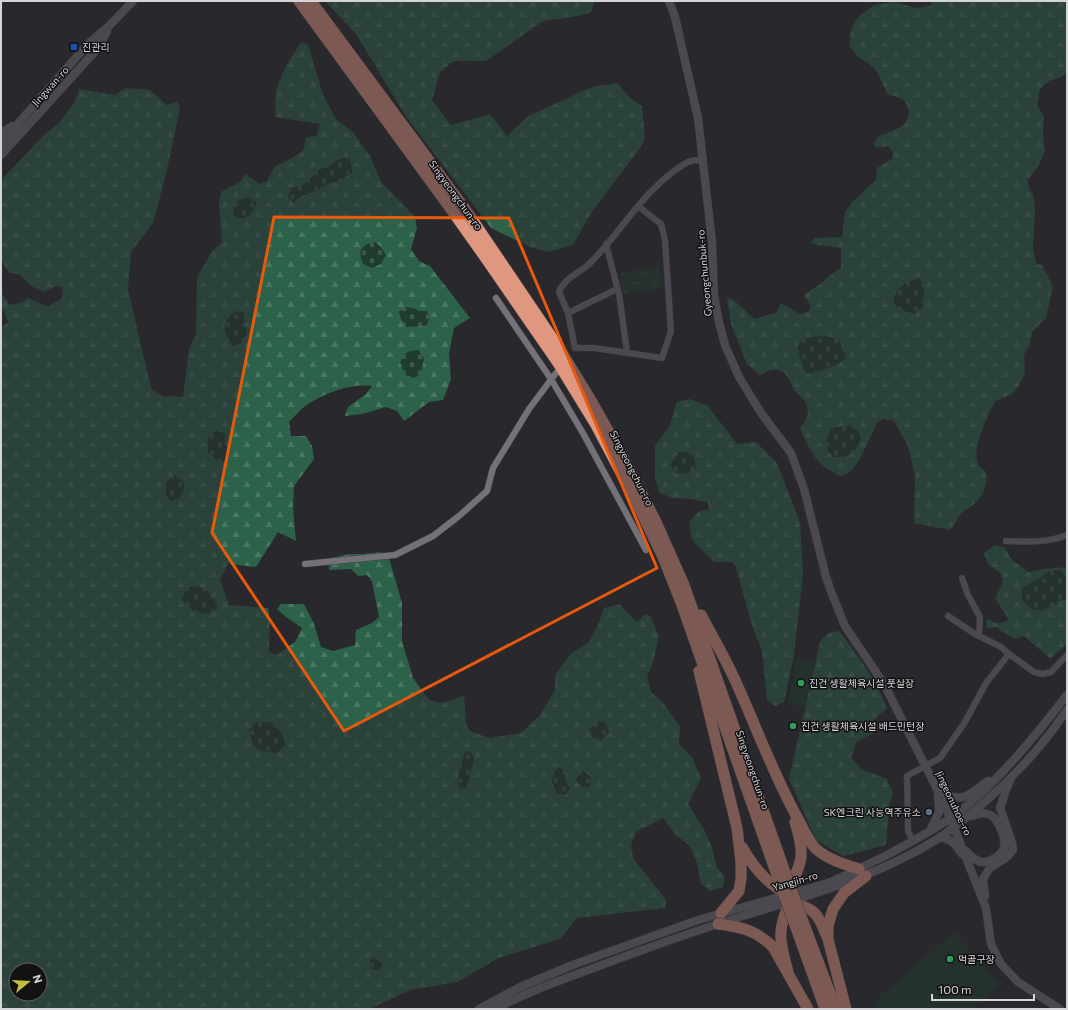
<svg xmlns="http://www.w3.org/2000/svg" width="1068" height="1010" viewBox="0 0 1068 1010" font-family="Commissioner,'Noto Sans KR',sans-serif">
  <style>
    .forest { fill: url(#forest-firs); fill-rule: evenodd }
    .cemetery { fill: url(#cemetery-stones) }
    .park { fill: url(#park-crowns) }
    .garden { fill: #1f3c2e }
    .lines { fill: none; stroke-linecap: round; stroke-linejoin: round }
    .street-casing { stroke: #454448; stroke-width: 7 }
    .secondary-casing { stroke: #454448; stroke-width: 9 }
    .highway-casing { stroke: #454448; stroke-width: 12 }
    .street { stroke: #747278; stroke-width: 6 }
    .secondary { stroke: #747278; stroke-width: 8 }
    .highway { stroke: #e09780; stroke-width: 11 }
    .highway-bridge-casing { stroke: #454448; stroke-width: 12; stroke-linecap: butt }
    .highway-bridge { stroke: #e09780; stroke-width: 11 }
    .marked { fill: none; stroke: #e8590c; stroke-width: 3; stroke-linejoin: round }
    .transit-dot { fill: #1a4fb4; stroke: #121113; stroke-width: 1.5 }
    .leisure-dot { fill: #2e9e5b; stroke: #121113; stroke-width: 1.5 }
    .service-dot { fill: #5c6f8a; stroke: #121113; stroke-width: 1.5 }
    .labels { text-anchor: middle; stroke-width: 3; stroke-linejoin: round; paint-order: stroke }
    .poi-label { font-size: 10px; fill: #d5d4d8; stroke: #121113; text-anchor: start }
    .street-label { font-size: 10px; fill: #d5d4d8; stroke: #121113 }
  </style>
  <defs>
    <pattern id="forest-firs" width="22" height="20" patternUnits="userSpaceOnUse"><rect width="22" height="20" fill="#2c6249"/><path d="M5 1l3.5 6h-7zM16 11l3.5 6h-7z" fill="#4a7862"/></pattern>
    <pattern id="cemetery-stones" width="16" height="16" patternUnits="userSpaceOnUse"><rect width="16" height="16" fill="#1f3c2e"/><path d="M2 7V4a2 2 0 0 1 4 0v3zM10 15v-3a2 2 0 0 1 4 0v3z" fill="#3f574c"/></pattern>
    <pattern id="park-crowns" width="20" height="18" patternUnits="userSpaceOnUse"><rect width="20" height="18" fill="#1f3c2e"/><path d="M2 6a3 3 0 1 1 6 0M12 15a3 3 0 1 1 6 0" fill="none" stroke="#3f574c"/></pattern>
  </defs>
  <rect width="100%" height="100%" fill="#29282d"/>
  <!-- forest -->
  <path class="forest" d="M325 1H594L592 12 579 16 543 21 486 61H454L440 72 432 100 451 125 490 114 507 136 528 116 592 87 617 83 630 98 642 106 645 138 640 148 593 210 573 245 549 252 530 247 491 228 407 118 356 34Z
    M933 1H1067V71L1062 77 1049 81 1040 89 1037 106 1044 116 1043 135 1045 151 1037 168 1028 180 1029 190 1033 193 1035 209 1033 248 1036 264 1042 265 1053 287 1046 318 1032 332 1030 344 1024 355 1025 373 1019 386 1012 394 995 401C988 416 970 450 979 466 981 468 984 470 986 472 989 484 982 498 973 505 969 508 963 511 960 514 956 520 955 525 950 530L914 523 915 476 908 446 894 421 883 419 877 423 859 461 850 472 841 476C814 464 811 452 800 428 804 423 808 418 808 411 807 401 801 398 795 391 791 383 788 372 778 370 772 369 765 372 760 375L747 364 731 324 727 297 736 302 754 319 776 313 781 303 800 314 808 312 811 306 804 296C810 289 814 289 820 284 828 278 833 272 841 268V248L818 245 810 243 815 238 842 237 845 212 853 201 876 180 877 168 892 159 893 152 887 146 876 148 874 144C875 142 876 140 877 138 887 130 913 130 908 108 906 98 897 96 888 95L876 70 868 63 858 57 849 46 851 29 859 16 874 5 895 2 915 8 930 6Z
    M301 42 308 45 323 95 336 119 353 132 370 156 381 182 415 217 417 228 411 249 419 261 430 266 470 318 454 328 449 353 451 379 443 400 429 402 404 421 397 411 386 407 362 414 345 416 348 407 366 394 372 386C352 383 327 392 310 403 302 407 296 415 289 422L291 436H306L312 446 314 459 294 486 293 508 296 541 278 532 256 567 228 564 220 579 229 605 268 608 270 620 269 652 277 655 295 642 302 628 286 617 277 609 281 604H304L314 624 321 647 333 651 355 645 356 630 372 623 379 617 372 581 367 575 358 576 351 569 329 570 330 558 350 554H363L380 552 389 558 402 603V641L413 678 429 700 442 703 464 696 466 724 470 731 489 738 521 733 540 715 555 690V675L571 654 589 642 599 623 604 608 619 604 637 622 645 614 650 616 659 636 653 663 647 676 651 692 665 705 680 727 679 744 692 757 701 778 688 804 705 831 712 848 717 868 725 877 723 887 710 891 701 884 697 862 689 845 676 835 663 818 636 832 631 846 633 858 666 900 665 908 577 918 560 939 499 958 457 982 410 990 370 1009H1V328L8 322 1 305V292L10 305 20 303 28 298 48 307 62 298 63 287 56 286 45 292 33 287 19 274 9 273 1 260V180L46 133 59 123 75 102 79 89 115 95 126 88 150 90 167 105 177 102 180 108 167 170 153 223 131 252 128 289 147 371 152 390 163 396 183 397 189 349 196 334 197 277 212 251 222 242 219 204 221 192 240 182 245 174 260 184 267 181 274 167 294 157 303 150 306 138 317 135 320 124 275 117 276 90 286 66ZM337 160 339 181 329 183 313 192 301 196 291 188 302 186 310 180 319 170 328 167ZM555 770 566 772 565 781 557 793 552 782ZM16 970H40V994H16Z
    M689 399 707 405 737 444 756 442 777 463 800 522 803 574 794 655 784 702 775 706 767 700 762 651 752 625 736 567 732 562H714L692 540 689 522 698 512 709 509 708 503 692 499 673 498 660 493 655 479V446L670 425 677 402Z
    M994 546 1004 547 1012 560 1028 572 1044 569 1067 567V644L1050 659C1042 650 1033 645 1024 636L1016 639 1001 631 997 627 987 628 986 621 989 619C996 625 1000 624 1009 620L995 598 1000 589 1003 580 1001 574 988 564 984 553Z
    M839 631C857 655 877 680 887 709L880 714 871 723 874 733 857 741 851 757 861 769 887 779 893 792 889 806 886 845 843 856 816 840 789 779 820 642 828 633Z"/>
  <!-- cemetery -->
  <path class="cemetery" d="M349 156 353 172 339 181 329 183 313 192 301 196 294 203 288 197 291 188 302 186 310 180 319 170 328 167 337 160Z
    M248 197 257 203 250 215 241 219 234 216 233 207 237 201Z
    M375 242 381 247 386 255 381 264 372 268 363 264C357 251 362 244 375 242Z
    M919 278C926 288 925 297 922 308L914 314 899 309 892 300C898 287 905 282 919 278Z
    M405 307C413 307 419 312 427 311L430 318 426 326 406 327 401 319 399 312Z
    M236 311 243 312 247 333 241 343 233 346C222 333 221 321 236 311Z
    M822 336C840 337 842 342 846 359 833 367 821 372 805 374L797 347 804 338Z
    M411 350H419L424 359 421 374 414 378 405 375 400 362 405 354Z
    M849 425 858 431 861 439C854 453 851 458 833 457L826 448 827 437 832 428Z
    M216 430 225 434V444L230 450 227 460 220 462 208 453V437Z
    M678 452 693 453 696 468 687 474 675 473 671 465Z
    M175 475 181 480 185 486 180 498 171 501 166 495V483Z
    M1052 570H1060L1067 577V600H1061L1043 611 1031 609 1022 600V589C1028 582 1032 584 1039 579 1044 575 1046 572 1052 570Z
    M196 586C210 591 212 594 218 608L210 614C198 612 188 611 182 598L187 588Z
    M599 721 606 723 609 733 601 740 592 737 589 729Z
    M256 722H270C280 730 285 734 285 747L276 753 261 751 253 745 249 730Z
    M465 752 472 753 474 759 467 787 460 789 457 781Z
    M561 767 566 772 565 781 570 788 566 795 557 793 552 782 555 770Z
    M583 771 591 777 589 787H582L576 781 578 775Z
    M375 958 383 964 378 971 370 968V960Z"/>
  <!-- park -->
  <path class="park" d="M659 266 664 287 623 295 619 274Z"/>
  <!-- garden -->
  <path class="garden" d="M796 659 814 662 805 707 788 704Z
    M954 932 1000 985 972 1009H879L873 1002Z"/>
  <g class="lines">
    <!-- street casing -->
    <g class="street-casing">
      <path id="street" d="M638 206 661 224 665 240 671 331 662 358 594 348H575L568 313 559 292C564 279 577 274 588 265 606 248 622 225 638 206 650 191 671 171 688 162 692 160 699 160 703 160
        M606 244 619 294 627 352
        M496 298 551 379 584 435 646 550
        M568 313 617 289
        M1006 541C1026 542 1048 543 1067 535
        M305 564 395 555 433 536 459 516 487 491 493 468 529 409 556 373
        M962 578 968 595 980 617 979 636
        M948 616 975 634 1001 647 1009 654 1034 672 1043 674 1051 672 1067 655
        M913 841 908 831 907 776 940 758 965 722 986 683 1009 654"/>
    </g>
    <!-- secondary casing -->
    <g class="secondary-casing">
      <path id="secondary" d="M669 1 675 17 698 118 712 242 714 295 719 322 725 345 739 377 761 413 791 453 804 489 826 577 832 594 845 626 884 684 945 805 986 908 991 944 1001 964 1018 982 1060 1009
        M1 133 12 126
        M1 143 88 44 109 26 133 1
        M1 155 99 47 107 31
        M938 791C964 804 967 796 988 781
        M930 831 939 812 938 794
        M940 837C953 840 955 844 962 854
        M966 851C970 855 975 861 981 862 990 863 1002 855 1004 847 1006 842 1003 836 1002 832 996 816 989 809 972 816
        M985 896 983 879 989 869 1007 857 1013 850 1012 842 1000 808 1006 790 1010 781
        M479 1009 520 987 575 964 698 920 828 883C847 875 866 865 885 856 917 839 950 822 977 797 1011 766 1039 731 1067 695
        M495 1009C529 991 564 979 599 966 647 948 695 931 743 916 811 895 879 876 939 838 957 826 972 813 988 799 1008 781 1027 763 1043 742 1052 732 1059 721 1067 710"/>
    </g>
    <!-- highway casing -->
    <g class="highway-casing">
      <path id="highway" d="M299 1 448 205 487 260 558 363 596 425 636 501 663 557 682 605 778 878
        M311 1 465 209 559 348 589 397 623 457 656 522 684 585 786 875
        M701 615C713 637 725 658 735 680 756 726 773 774 798 819 803 828 808 840 815 848 827 859 843 864 859 869
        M699 671 737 828 741 862V878L739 891 721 913
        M742 847C753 867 766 883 787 894L790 902C776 932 780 941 788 972
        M787 893C802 861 806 858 795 822
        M790 902C813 908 818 912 826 935
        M802 919 836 1009
        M794 922 825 1009
        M718 924C741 927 756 930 773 947L808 1009
        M846 1009 828 939V926L833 909 844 893 866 876"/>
    </g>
    <!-- street -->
    <use href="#street" class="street"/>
    <!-- secondary -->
    <use href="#secondary" class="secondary"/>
    <!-- highway -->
    <use href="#highway" class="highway"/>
    <!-- highway-bridge casing -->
    <g class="highway-bridge-casing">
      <path id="highway-bridge" d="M786 875 802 919
        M778 878 794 922"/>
    </g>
    <!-- highway-bridge -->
    <use href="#highway-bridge" class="highway-bridge"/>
  </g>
  <!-- marked area -->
  <path d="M0 0H1068V1010H0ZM274 217 509 218 657 568 344 731 212 533Z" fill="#29282d" fill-opacity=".55" fill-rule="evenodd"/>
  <path class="marked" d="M274 217 509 218 657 568 344 731 212 533Z"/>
  <!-- markers -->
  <rect class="transit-dot" x="70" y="43" width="8" height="8" rx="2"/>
  <g class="leisure-dot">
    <circle cx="801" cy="683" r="4"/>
    <circle cx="793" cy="726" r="4"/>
    <circle cx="950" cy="959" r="4"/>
  </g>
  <circle class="service-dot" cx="929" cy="812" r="4"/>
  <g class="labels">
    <!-- poi labels -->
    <g class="poi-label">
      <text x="82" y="51">진관리</text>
      <text x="809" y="687">진건 생활체육시설 풋살장</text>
      <text x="801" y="730">진건 생활체육시설 배드민턴장</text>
      <text x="921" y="816" text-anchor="end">SK엔크린 사능역주유소</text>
      <text x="958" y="963">먹골구장</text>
    </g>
    <!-- street labels -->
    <g class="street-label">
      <text transform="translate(50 86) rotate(-48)" y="4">Jingwan-ro</text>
      <text transform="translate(456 195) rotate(54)" y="4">Singyeongchun-ro</text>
      <text transform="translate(704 273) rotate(-95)" y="4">Gyeongchunbuk-ro</text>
      <text transform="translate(632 468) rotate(63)" y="4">Singyeongchun-ro</text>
      <text transform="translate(753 770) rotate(71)" y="4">Singyeongchun-ro</text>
      <text transform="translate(954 803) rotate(65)" y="4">Jingeonuhoe-ro</text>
      <text transform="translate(795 881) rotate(-16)" y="4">Yangjin-ro</text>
    </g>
  </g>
  <!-- border -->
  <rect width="1068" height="1010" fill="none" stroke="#d5d4d8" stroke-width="4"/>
  <!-- north arrow -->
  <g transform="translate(28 982) rotate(72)"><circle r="19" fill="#121113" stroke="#605f62"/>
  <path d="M0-3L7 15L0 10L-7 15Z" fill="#c5bc3d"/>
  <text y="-6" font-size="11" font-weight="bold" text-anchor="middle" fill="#d5d4d8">N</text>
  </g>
  <!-- scale -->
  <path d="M932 994v6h102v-6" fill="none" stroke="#d5d4d8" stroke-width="2"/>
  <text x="938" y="994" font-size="12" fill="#d5d4d8" stroke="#121113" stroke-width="3" paint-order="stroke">100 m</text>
</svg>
